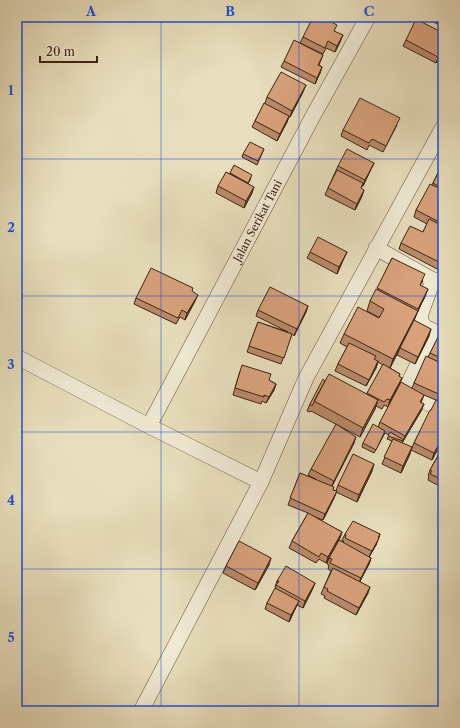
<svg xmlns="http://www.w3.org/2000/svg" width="460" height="728" viewBox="0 0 460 728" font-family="'Libre Caslon Text',serif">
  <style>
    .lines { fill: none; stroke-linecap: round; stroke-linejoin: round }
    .minor-casing { stroke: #67523c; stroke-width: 16 }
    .minor { stroke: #f0ead4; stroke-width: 15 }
    .wall { fill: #ba8a6b; stroke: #3c2411 }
    .shaded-wall { fill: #977157; stroke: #3c2411 }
    .building { fill: #d8a17c; stroke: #3c2411 }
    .grid { fill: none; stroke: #1d4ed8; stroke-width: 1; stroke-opacity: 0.55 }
    .labels { text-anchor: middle; stroke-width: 3; stroke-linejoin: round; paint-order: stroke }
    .street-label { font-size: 11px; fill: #3c2411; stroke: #f0ead4 }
    .neatline { fill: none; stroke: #1d4ed8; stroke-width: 1.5 }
    .grid-label { font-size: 13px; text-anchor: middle; font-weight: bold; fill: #1d4ed8 }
  </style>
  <rect width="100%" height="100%" fill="#e8debd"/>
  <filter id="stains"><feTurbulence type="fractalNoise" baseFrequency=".005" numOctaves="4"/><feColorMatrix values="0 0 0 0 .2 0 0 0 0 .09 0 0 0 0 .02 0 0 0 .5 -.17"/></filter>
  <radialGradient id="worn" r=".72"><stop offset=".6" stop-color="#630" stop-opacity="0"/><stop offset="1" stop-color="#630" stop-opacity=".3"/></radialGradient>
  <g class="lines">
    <!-- minor casing -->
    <g class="minor-casing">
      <g id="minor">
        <path d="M376 248 433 280H443"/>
        <path d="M433 280 420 316 422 323 425 327 443 336"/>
        <path d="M433 332 405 391 443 411"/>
        <path d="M17 357 149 426 261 482"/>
        <path id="s1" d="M149 426 313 116 368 17"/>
        <path d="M141 711 261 482 306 378 443 127"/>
      </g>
    </g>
    <!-- minor -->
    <use href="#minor" class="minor"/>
  </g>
  <!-- wall -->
  <path class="wall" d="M426 17H443V27L426 18Z
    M335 31 340 42 335 52 326 48 323 54 300 43 303 37Z
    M406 40 443 49 436 63 403 46Z
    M323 55 319 65 322 67 320 73 315 84 281 67 284 61Z
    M303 92 290 117H289L287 122 277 141 252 127 255 121 265 103 267 97Z
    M397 125 383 152 369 145 367 150 341 136 343 130Z
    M264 149 257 165 242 157 243 154Z
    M374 163 371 169 363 186H362L361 188 362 196 355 210 325 195 328 188 338 166Z
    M443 163V267L441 271 399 249 401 243 423 232 427 224 414 217 416 210 432 185Z
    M230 173 251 178 248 184 252 193 244 208 216 193 218 186Z
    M310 252H347L344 258 337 274 307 258Z
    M392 258 423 281 420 285 426 295 417 312 414 321 429 336 415 364 397 355 399 350 390 368 400 374 399 377 402 378 399 384 388 407 384 405 382 409 376 406 375 409 360 437 311 411 310 412 307 411 310 404 325 381 367 394 383 365 378 362 376 368 366 386 335 371 338 364 347 347 340 343 344 334 379 318H380L367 311 370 301 377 290Z
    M136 298 195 301 185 320 180 317 176 324 134 304Z
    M308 306 306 312 294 336 292 334 281 364 247 352 258 322 288 332 256 316 258 310Z
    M443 307V317L440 315Z
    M443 332V403L424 395 421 403 424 404 421 411 402 443 410 454 401 473 382 464 392 441 387 439 389 435 385 433 374 453 362 447 363 443 378 427 380 422 412 388 414 383 428 357 430 353Z
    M240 371 269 380 276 384 274 390 266 403 262 401 261 404 233 395Z
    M443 404V439L432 460 411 450 414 443 431 410Z
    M354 443 332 486 333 490 336 491 338 485 372 471 357 502 336 492 334 498 323 520 310 515 342 532 339 540 343 542 344 541 342 540 345 534H380L376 545 369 557 371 558 369 564 360 581 368 593 356 615 324 598 325 596 321 594 331 571 328 569 329 565 327 564 329 558 336 544 326 563 319 559 316 563 289 548 292 541 308 513 288 505 300 473 317 480 308 475 311 469Z
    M443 447V488L428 480 429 477 428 476 430 470Z
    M269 565 255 590 223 573 226 566Z
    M277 581 315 583 312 590 303 608 297 605 289 622 265 609 267 603 275 589 276 587H275Z"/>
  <!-- shaded-wall -->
  <path class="shaded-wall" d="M343 35 340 42 335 52 337 46Z
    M443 47V49L436 63 438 57Z
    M322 67 320 73 315 84 317 78Z
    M306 85 303 92 290 117 292 111Z
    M289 116 287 122 277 141 280 134Z
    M374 163 371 169 363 186 365 180Z
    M254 187 252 193 244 208 246 201Z
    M364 190 362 196 355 210 357 204Z
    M347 252 344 258 337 274 339 267Z
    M428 289 414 320 390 368 393 359 417 313Z
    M198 295 195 301 185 320 187 313Z
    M308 306 306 312 294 336 297 329Z
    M431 329 429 336 415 364 418 357Z
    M378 361 376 368 366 386 369 380Z
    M402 378 399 384 388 407 390 400Z
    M276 384 274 390 266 403 269 397Z
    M378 400 375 409 360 437 363 428Z
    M424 404 421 411 402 443 405 436Z
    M356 437 354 443 331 488 334 481Z
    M443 437V439L432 460 434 453Z
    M412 447 410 454 401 473 403 466Z
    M374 464 372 471 357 502 359 495Z
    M337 491 334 498 323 520 325 514Z
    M342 532 340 538 326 563 328 557Z
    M380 534 376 545 369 557 372 551Z
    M271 558 269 565 255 590 258 583Z
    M371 558 369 564 358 585 361 578Z
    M315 583 312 590 303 608 305 601Z
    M370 587 368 593 356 615 359 608Z
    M299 601 296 607 289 622 291 615Z"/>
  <!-- building -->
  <path class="building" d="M313 17H322L337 25 334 31 343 35 337 46 328 41 325 48 303 37Z
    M416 19 443 33V47L438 57 406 40Z
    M294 40 323 55 318 65 322 67 317 78 284 61Z
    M281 72 306 85 292 111 267 97Z
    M360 98 400 118 386 146 372 139 369 143 343 130Z
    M264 103 289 116 280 134 255 121Z
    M250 142 264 149 258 161 243 154Z
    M347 149 374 163 365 180 338 166Z
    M443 163V189L433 183Z
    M234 165 252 175 248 183 230 173Z
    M337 170 363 183 361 188 364 190 357 204 328 188Z
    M226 172 254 187 246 201 218 186Z
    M430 184 443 190V224L416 210Z
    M429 219 443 226V264L401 243 410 226 423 232Z
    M318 237 347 252 339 267 310 252Z
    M392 258 425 274 420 285 428 289 418 309 377 288Z
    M151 268 193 288 192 291 198 295 187 313 182 310 178 318 136 298Z
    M270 287 308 306 297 329 258 310Z
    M376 289 418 311 393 359 344 334 358 307 379 318 384 309 370 301Z
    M414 320 431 329 418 357 400 348Z
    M258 322 292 334 284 358 249 346Z
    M441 331 443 332V359L430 353Z
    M349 343 376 356 374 359 378 361 369 380 338 364Z
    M426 356 443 364V396L414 383Z
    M383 364 400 374 399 376 402 378 390 400 387 399 384 402 367 393Z
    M242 365 271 374 269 380 276 384 269 397 264 395V397L235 388Z
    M329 374 378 400 363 428 314 401Z
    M323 379 325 381 312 406 310 404Z
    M401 382 424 395 420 402 424 404 405 436 380 422Z
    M436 400 443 404V437L434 453 414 443 430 410H431Z
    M336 424 356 437 334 481 311 469Z
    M373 424 385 431 376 450 363 443Z
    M390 432 404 440 403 441 388 436Z
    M393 439 412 447 403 466 384 457Z
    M443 447V480L430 474 432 471 430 470Z
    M353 454 374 464 359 495 338 485Z
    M300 473 334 487 333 490 337 491 325 514 290 498Z
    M308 513 342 532 328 557 321 553 319 557 292 541Z
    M353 521 380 534 378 538H379L372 551 345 538 346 535 345 534Z
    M339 540 371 558 361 578 330 563 332 559 329 558Z
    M239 541 271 558 258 583 226 566Z
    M286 566 315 583 305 601 276 585 279 581H277Z
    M333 568 370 587 359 608 327 591 328 589 324 587Z
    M275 588 299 601 291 615 267 603Z"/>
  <!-- grid -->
  <path class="grid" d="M161 17V711M299 17V711M17 159H443M17 296H443M17 432H443M17 569H443"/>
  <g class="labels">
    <!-- street labels -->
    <g class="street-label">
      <text dy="4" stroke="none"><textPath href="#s1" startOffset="232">Jalan Serikat Tani</textPath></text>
    </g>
  </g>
  <!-- margin -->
  <rect width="460" height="728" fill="none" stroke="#e8debd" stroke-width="44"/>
  <!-- scale -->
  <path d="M40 56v6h57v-6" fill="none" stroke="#3c2411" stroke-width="2"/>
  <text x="46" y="56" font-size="12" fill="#3c2411" stroke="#f0ead4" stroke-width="3" paint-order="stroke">20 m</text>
  <rect x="22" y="22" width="416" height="684" class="neatline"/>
  <g class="grid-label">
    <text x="91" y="16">A</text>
    <text x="230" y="16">B</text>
    <text x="369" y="16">C</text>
    <text x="11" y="95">1</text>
    <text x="11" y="232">2</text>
    <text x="11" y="369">3</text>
    <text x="11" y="505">4</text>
    <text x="11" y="642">5</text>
  </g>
  <rect width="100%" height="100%" filter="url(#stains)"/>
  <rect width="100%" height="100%" fill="url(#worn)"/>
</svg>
